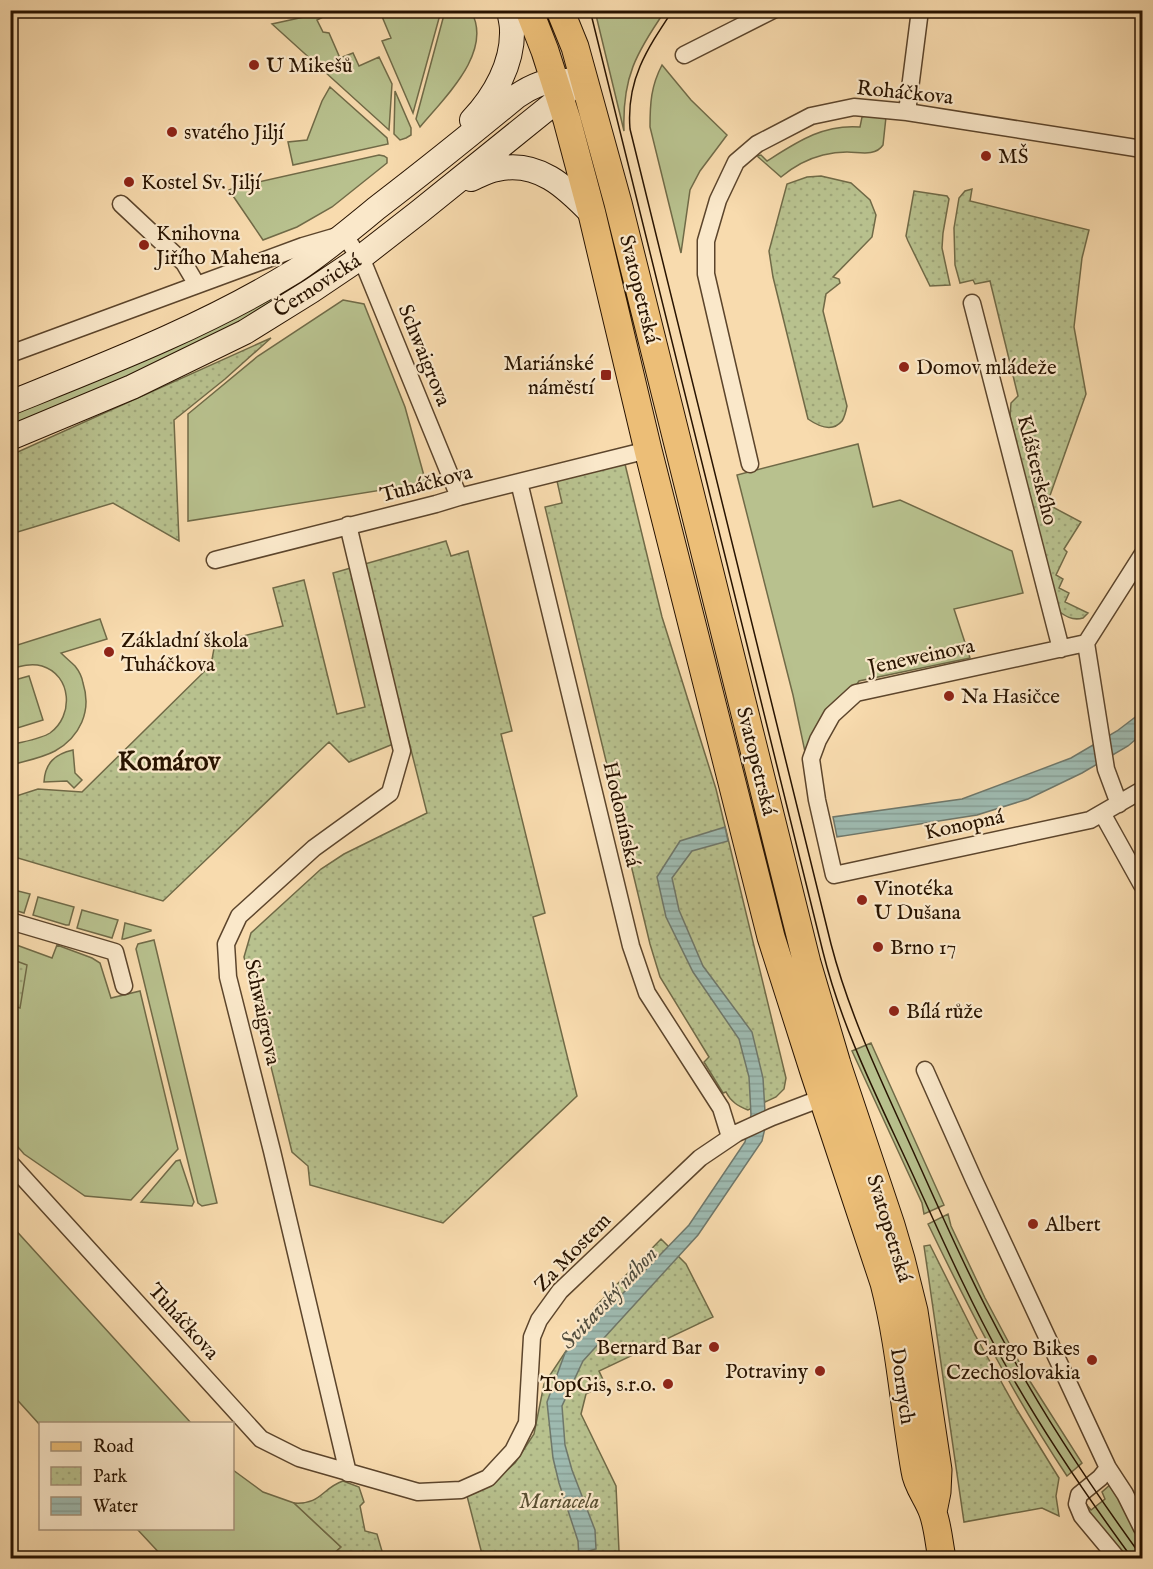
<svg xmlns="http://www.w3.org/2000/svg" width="1153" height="1569" viewBox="0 0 1153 1569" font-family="'IM FELL English',serif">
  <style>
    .green { fill: #b8c18e; stroke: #706a47; stroke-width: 1.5 }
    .park { fill: url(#park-dots); stroke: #706a47; stroke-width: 1.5 }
    .water { fill: url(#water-rules); stroke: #6f776a; stroke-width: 1.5 }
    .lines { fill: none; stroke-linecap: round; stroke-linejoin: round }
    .minor-casing { stroke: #5c452c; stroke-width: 19 }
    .secondary-casing { stroke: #281300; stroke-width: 26 }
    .primary-casing { stroke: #281300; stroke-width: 29 }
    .minor { stroke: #fae8ca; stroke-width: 16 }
    .secondary { stroke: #fae8ca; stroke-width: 24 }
    .primary { stroke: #ecbe77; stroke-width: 27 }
    .tram { stroke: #281300; stroke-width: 1.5 }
    .poi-dot { fill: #8f2418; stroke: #fae8ca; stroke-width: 2 }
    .labels { text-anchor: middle; stroke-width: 4.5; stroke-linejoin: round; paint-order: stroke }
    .poi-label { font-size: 21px; fill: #281300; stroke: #fae8ca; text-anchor: start }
    .street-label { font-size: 21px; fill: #281300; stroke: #fae8ca }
    .park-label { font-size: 21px; font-style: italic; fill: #5a5032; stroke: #fae8ca }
    .water-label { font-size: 22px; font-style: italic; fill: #514d3e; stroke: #fae8ca }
    .district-label { font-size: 27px; font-weight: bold; fill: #281300; stroke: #fae8ca }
  </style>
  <defs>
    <pattern id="park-dots" width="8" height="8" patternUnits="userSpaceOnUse" patternTransform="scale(1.5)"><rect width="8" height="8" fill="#b8c18e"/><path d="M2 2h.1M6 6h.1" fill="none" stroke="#9ea579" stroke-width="1.8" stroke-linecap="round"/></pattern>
    <pattern id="water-rules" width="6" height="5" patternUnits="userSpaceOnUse" patternTransform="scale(1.5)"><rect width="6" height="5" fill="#9ebab0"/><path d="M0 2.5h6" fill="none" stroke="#889f96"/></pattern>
  </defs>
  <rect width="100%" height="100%" fill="#f8dbae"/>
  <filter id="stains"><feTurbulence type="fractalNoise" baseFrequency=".00333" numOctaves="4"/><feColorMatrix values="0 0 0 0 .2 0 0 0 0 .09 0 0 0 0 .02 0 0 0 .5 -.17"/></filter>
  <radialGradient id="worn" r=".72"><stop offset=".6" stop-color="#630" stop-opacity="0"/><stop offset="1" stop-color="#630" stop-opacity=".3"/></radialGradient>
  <!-- green -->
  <path class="green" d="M381 11H441L413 113 382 41 391 38 381 14Z
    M445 11H471C494 52 444 98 420 127L416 119Z
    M595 11H665C636 53 622 78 624 131Z
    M322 13 327 15 317 20 323 32 329 33 340 58 353 53 359 66 379 57 392 84 389 130 272 24Z
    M662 65 691 100 727 135 700 171 690 190 681 253 650 127C650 103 651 86 662 65Z
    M330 87 387 138 388 144 293 165 288 142 307 140 322 101Z
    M395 91 411 128V135L406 138 400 140 394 134Z
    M868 115 886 117 883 145C875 157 859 152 847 152 839 152 831 153 823 155 807 159 793 167 781 177L757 156 761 155 767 161C797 142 823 124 860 127L862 117Z
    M379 155 384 156 387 158V163L332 207 297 227 263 240 229 190 236 187Z
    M301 278 304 280V283L257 314 124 378 11 426V413Z
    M343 300 364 304 405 407 426 483 188 521V414L258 356Z
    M858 444 873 507 900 500 1012 551 1023 593 954 609 970 658 859 681 828 726 812 785 793 695 737 475Z
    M100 619 107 639 61 653C66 658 71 662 75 666 79 671 82 677 83 683 92 711 80 737 55 751 42 758 25 761 11 765V745C21 742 41 739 50 733 74 716 72 675 42 666 31 663 21 666 11 669V647Z
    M29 676 43 720 11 730V681Z
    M73 750 75 773 82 780 74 788 67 781 44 782C45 763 55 754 73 750Z
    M10 889 30 894 24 913 11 909Z
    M38 897 74 907 69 925H66L33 915Z
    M82 910 118 920 112 938 77 928Z
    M125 923 151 930V931L124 939H122Z
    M154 940 217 1203 202 1206 198 1203 136 949 138 944Z
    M11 943 52 958 57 945 92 958 100 963 111 998 140 991 178 1149 131 1200 85 1196 24 1154 11 1139Z
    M871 1043 944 1205 924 1214 922 1203 852 1051Z
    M180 1160 194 1202 192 1206 141 1202 176 1161Z
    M948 1214 951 1226 985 1298 1026 1375 1082 1463 1067 1476C1013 1395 970 1311 928 1224Z
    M10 1225H11L191 1423 40 1424V1425L11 1393Z
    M233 1470 263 1492 294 1503 341 1547 329 1558H164L137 1529 232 1528Z
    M1111 1484 1142 1543V1558H1124L1088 1512 1087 1505 1091 1510 1105 1499 1102 1492Z"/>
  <!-- park -->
  <path class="park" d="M821 176 851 183 870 200 876 215 872 237 833 277 839 279 840 283 826 294 823 311 847 406C846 411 844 418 842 421 832 433 818 426 808 419L773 277 769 251 787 184 807 177Z
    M972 189 970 201 1089 230 1082 258 1074 327 1086 394 1047 504 1081 522 1064 549 1067 552 1056 575 1063 579 1059 588 1069 593 1065 602 1088 613 1083 618C1072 621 1065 616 1057 610L1010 416 1011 403 1018 396 990 281 975 284 973 280 960 283 955 265 954 228 959 198 965 191Z
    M914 191 947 196 949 199 943 233 942 248 950 285 930 286 908 241 906 236Z
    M271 338 225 379 174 420 179 541 113 503 11 534V455Z
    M625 464 662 617 716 789 786 1078 784 1089 776 1097 748 1110C738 1106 731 1102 726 1092L723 1093 704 1062 709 1057 660 977 650 944 545 507 562 503 557 481Z
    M446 541 451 556 468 551 512 731 501 734 545 913 533 917 577 1096 443 1223 310 1185 308 1166 292 1152 244 957 251 933 321 869 344 854 427 813 408 738 349 762 329 742 163 901 11 856 10 798 38 789 82 792 211 665 215 643 283 626 273 588 304 580 337 714 365 707 333 573Z
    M11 959 27 965 20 1008 11 1005Z
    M661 1239 686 1264 713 1317 599 1371 605 1384 586 1394 581 1414 616 1486 619 1551 623 1558H483L467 1496 477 1492 493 1482 515 1463 534 1434 544 1384 596 1306Z
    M930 1245 974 1333 1017 1410 1059 1478 1056 1496 1059 1516 1042 1508 964 1522 924 1246Z
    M343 1481 359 1487 364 1502 360 1506 365 1531 377 1534 384 1558H329L341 1547 294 1503C321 1505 322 1488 343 1481Z"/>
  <!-- water -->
  <path class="water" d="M1142 712V734L1128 746 1082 773 1028 799 977 815 837 837 833 817 962 799 1071 758 1117 731Z
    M725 827 728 841 692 851 672 878 679 910 703 966 752 1032 763 1078 765 1112V1128L762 1141 698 1235 583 1361 562 1406 565 1445 572 1470 595 1530 596 1549 585 1552 586 1558H579L578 1541 559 1483 553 1458 547 1402 565 1353 689 1225 745 1142 751 1115 749 1077 739 1039 693 972 666 917 657 877 680 841Z"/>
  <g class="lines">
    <!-- minor casing -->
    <g class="minor-casing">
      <path id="minor" d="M684 55 773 10
        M907 112 920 10
        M197 285 303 246 344 234 365 267 459 497
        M972 303 1061 649
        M10 354 197 285 184 263 121 204
        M750 464 706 274V241L718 200 736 162 757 144 811 116 854 107 907 112 1142 149
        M519 482 631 946 647 993 721 1108 730 1137
        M215 560 436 504 459 497 648 450
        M1086 643 856 693 832 715 818 740 811 759 817 800 834 875 1090 820 1142 790
        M1119 804 1106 769 1086 643 1142 555
        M1102 813 1142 885
        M10 921 115 952 124 986
        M925 1070 974 1180 1108 1468 1125 1494 1142 1528
        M10 1163 261 1439 299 1458 418 1492 461 1490 488 1478 513 1451 527 1423 532 1337 539 1320 560 1291 700 1158 737 1133 772 1117 830 1095
        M1108 1468 1100 1478 1079 1495 1077 1504 1082 1516 1117 1558
        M348 1473 272 1151 228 977 226 944 239 916 314 848 390 793 402 751 348 525"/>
    </g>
    <!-- secondary casing -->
    <g class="secondary-casing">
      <path id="secondary" d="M472 120C495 96 513 63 512 30 512 23 510 17 509 10
        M471 179C479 176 488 170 497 169 538 160 566 187 592 214
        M10 403C107 364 206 326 295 271 324 252 351 229 378 207 425 171 471 134 517 96 533 85 554 76 574 83
        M10 438 132 387 245 332 311 291 360 258 419 212 564 95 574 83 580 68"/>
    </g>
    <!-- primary casing -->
    <g class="primary-casing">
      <path id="primary" d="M529 10 545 51 567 120 592 214 648 450 771 937 814 1072 884 1283C900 1345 904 1408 915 1471 917 1486 928 1498 933 1513 938 1527 939 1544 942 1558
        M560 10 575 47 618 203 807 963 837 1064 891 1225 901 1259 914 1311 938 1470 937 1492 933 1512"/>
    </g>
    <!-- minor -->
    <use href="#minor" class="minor"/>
    <!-- secondary -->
    <use href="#secondary" class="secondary"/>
    <!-- primary -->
    <use href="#primary" class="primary"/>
    <!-- tram -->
    <path class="tram" d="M590 10 823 952C841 1025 875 1093 907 1162 937 1227 966 1294 1001 1357 1040 1428 1085 1494 1132 1558
      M673 10C647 49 626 80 630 129L831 944C850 1017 882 1082 913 1151 943 1218 973 1286 1009 1351 1048 1423 1094 1491 1142 1557"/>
  </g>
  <!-- markers -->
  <g class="poi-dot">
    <circle cx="254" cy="65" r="6"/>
    <circle cx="172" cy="132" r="6"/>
    <circle cx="986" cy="156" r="6"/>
    <circle cx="129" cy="182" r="6"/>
    <circle cx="144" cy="245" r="6"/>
    <circle cx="904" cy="367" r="6"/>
    <rect x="600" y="369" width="12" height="12" rx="3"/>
    <circle cx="109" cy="652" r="6"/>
    <circle cx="949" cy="696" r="6"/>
    <circle cx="862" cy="900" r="6"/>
    <circle cx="878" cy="947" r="6"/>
    <circle cx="894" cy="1011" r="6"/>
    <circle cx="1033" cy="1224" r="6"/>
    <circle cx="714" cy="1347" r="6"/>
    <circle cx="1092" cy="1360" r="6"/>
    <circle cx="820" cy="1371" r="6"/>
    <circle cx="668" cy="1384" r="6"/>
  </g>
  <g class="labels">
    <!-- poi labels -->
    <g class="poi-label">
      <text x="266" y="72">U Mikešů</text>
      <text x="184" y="139">svatého Jiljí</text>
      <text x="998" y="163">MŠ</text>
      <text x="141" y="189">Kostel Sv. Jiljí</text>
      <text x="156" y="240">Knihovna<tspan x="156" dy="24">Jiřího Mahena</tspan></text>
      <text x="594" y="370" text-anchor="end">Mariánské<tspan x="594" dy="24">náměstí</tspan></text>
      <text x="916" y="374">Domov mládeže</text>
      <text x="121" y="647">Základní škola<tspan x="121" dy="24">Tuháčkova</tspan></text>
      <text x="961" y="703">Na Hasičce</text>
      <text x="874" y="895">Vinotéka<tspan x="874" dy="24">U Dušana</tspan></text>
      <text x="890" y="954">Brno 17</text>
      <text x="906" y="1018">Bílá růže</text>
      <text x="1045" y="1231">Albert</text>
      <text x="702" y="1354" text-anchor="end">Bernard Bar</text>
      <text x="1080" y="1355" text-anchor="end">Cargo Bikes<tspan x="1080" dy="24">Czechoslovakia</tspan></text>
      <text x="808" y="1378" text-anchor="end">Potraviny</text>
      <text x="656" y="1391" text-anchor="end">TopGis, s.r.o.</text>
    </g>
    <!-- street labels -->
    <g class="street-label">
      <text transform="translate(905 92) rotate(6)" y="7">Roháčkova</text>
      <text transform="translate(317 285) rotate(-33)" y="7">Černovická</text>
      <text transform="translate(640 289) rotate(76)" y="7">Svatopetrská</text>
      <text transform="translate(425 355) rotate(68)" y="7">Schwaigrova</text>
      <text transform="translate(1038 470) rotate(76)" y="7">Klášterského</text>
      <text transform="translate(426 483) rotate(-15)" y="7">Tuháčkova</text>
      <text transform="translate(921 656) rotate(-12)" y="7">Jeneweinova</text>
      <text transform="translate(757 761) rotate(76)" y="7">Svatopetrská</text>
      <text transform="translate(622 814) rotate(77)" y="7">Hodonínská</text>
      <text transform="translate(964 824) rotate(-12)" y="7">Konopná</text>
      <text transform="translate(263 1012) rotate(78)" y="7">Schwaigrova</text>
      <text transform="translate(890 1228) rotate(73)" y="7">Svatopetrská</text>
      <text transform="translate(572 1252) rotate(-46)" y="7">Za Mostem</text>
      <text transform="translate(184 1321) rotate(48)" y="7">Tuháčkova</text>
      <text transform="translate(903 1386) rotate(82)" y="7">Dornych</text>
    </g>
    <!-- park labels -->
    <g class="park-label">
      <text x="559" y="1508">Mariacela</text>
    </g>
    <!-- water labels -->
    <g class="water-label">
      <text transform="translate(608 1297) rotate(-47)" y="8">Svitavský náhon</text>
    </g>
    <!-- district labels -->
    <g class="district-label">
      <text x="169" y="770">Komárov</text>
    </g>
  </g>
  <!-- margin -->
  <rect width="1153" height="1569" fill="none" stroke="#f8dbae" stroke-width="36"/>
  <rect x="12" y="12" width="1129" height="1545" fill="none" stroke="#281300" stroke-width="3"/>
  <rect x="18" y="18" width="1117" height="1533" fill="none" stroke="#281300" stroke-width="1.5"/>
  <!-- legend -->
  <rect x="39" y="1422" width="195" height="108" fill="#fae8ca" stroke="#a69379" stroke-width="1.5"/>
  <rect x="51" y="1442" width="30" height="9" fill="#ecbe77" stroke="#a69379" stroke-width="1.5"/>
  <text x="93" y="1452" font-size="18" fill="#281300">Road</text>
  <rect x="51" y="1467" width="30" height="18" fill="url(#park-dots)" stroke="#a69379" stroke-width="1.5"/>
  <text x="93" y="1482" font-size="18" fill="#281300">Park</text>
  <rect x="51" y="1497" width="30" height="18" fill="url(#water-rules)" stroke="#a69379" stroke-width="1.5"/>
  <text x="93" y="1512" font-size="18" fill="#281300">Water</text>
  <rect width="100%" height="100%" filter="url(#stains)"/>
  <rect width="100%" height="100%" fill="url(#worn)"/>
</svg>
